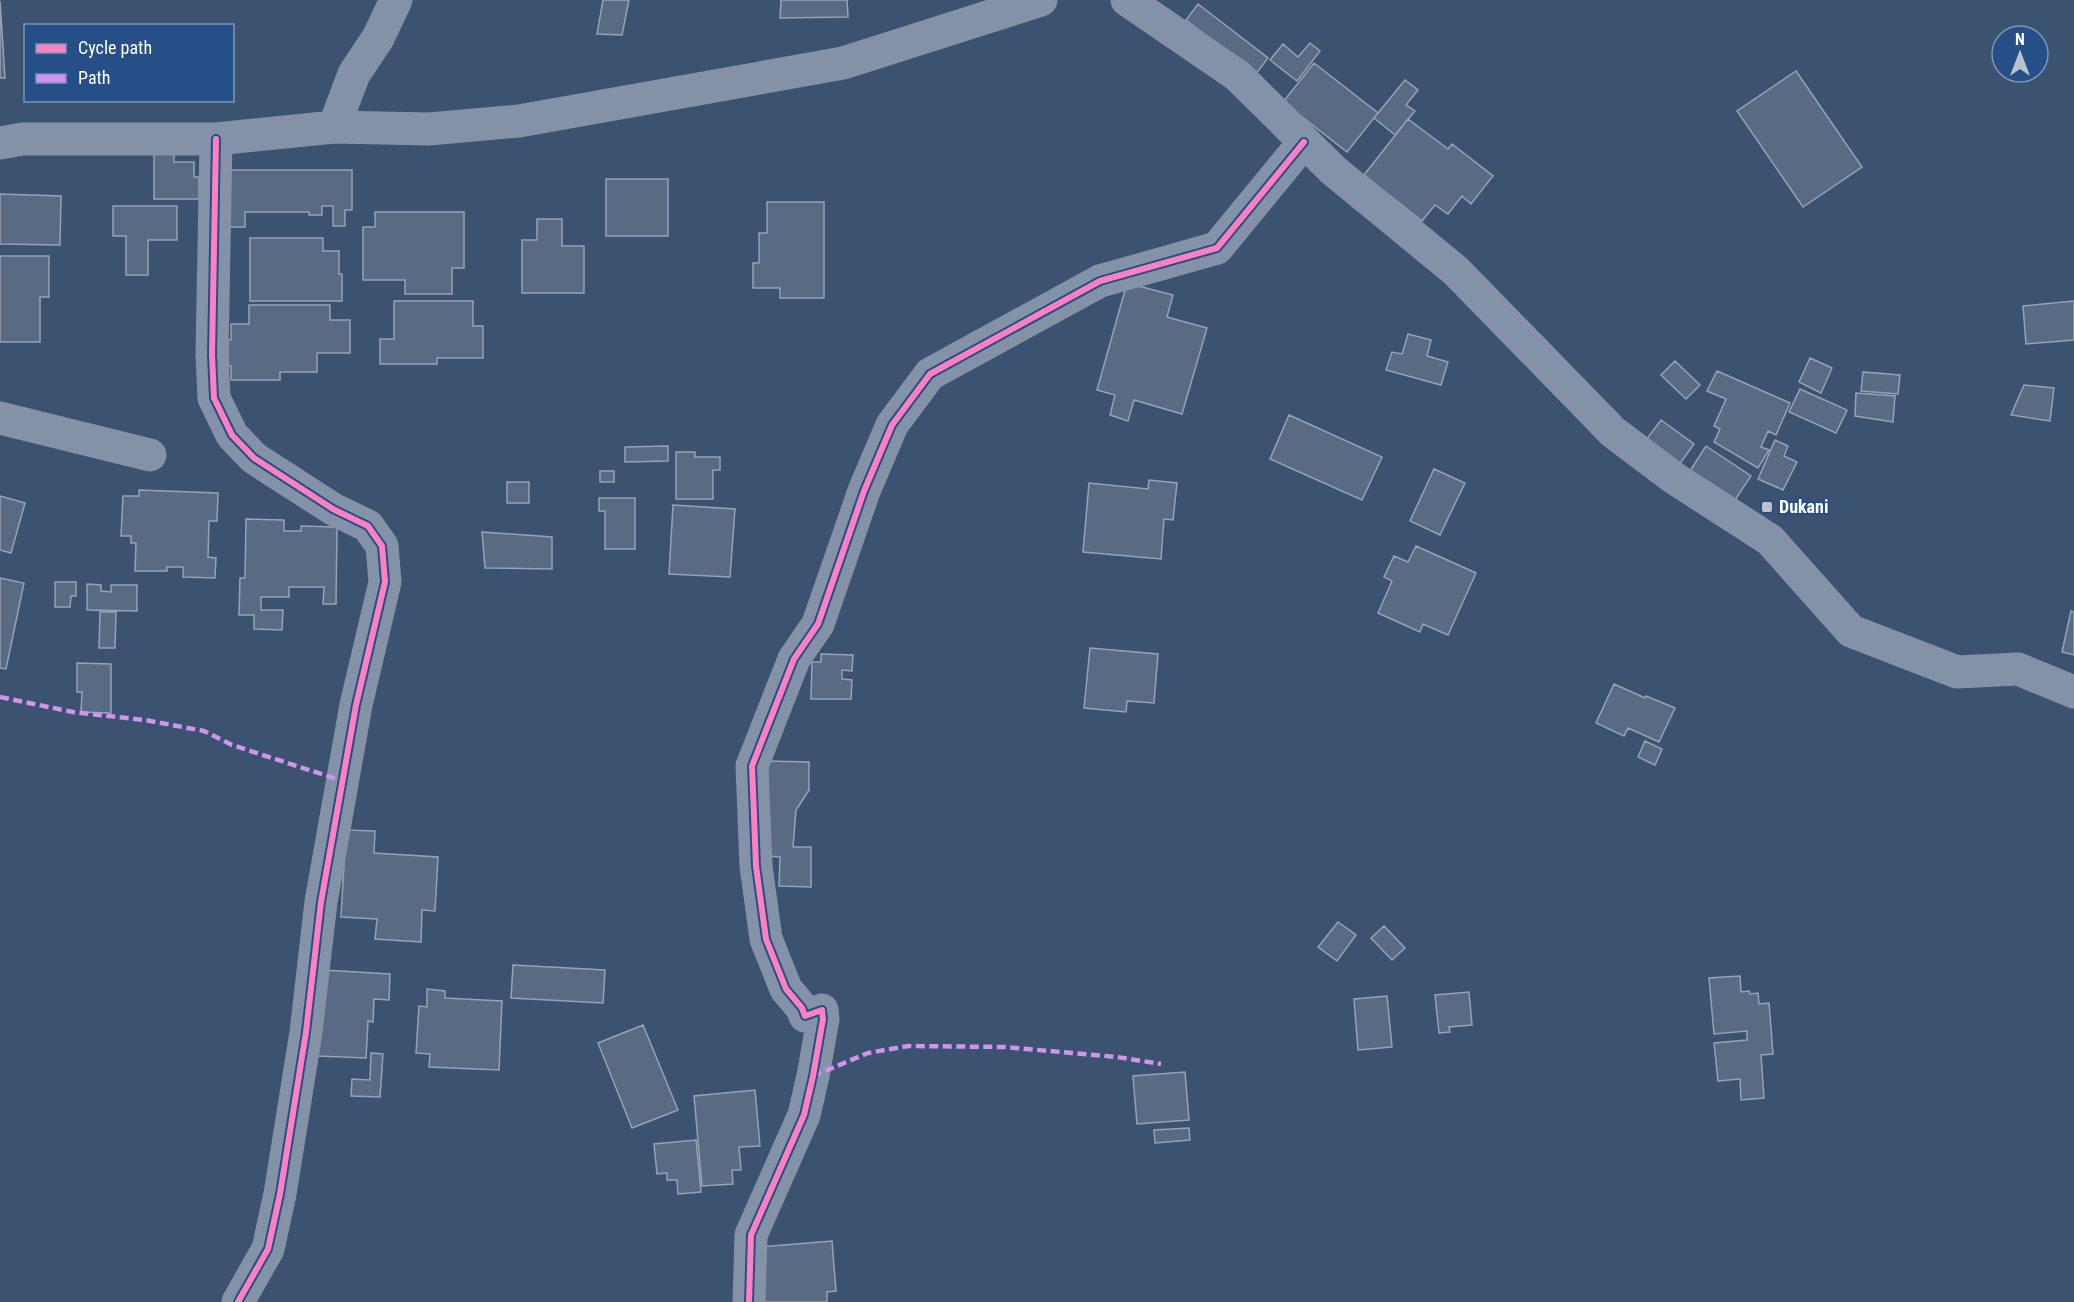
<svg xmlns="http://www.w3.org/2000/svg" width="2074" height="1302" viewBox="0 0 2074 1302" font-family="'Roboto Condensed',sans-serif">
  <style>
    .building { fill: #596b83; stroke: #96a3b5; stroke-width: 1.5 }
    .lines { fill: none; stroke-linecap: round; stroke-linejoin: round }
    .minor { stroke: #8392a7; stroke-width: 33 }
    .quiet { stroke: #d193ec; stroke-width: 4.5; stroke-dasharray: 9 4.5; stroke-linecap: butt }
    .cycleway-casing { stroke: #264f87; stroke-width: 10 }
    .cycleway { stroke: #ff80c0; stroke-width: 6 }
    .poi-dot { fill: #bbc2cd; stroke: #264f87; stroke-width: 2 }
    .labels { text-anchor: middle; stroke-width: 4.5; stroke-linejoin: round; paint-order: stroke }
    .poi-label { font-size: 18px; font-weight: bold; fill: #fff; stroke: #264f87; text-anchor: start }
  </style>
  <rect width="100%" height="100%" fill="#3c5271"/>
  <!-- building -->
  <path class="building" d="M603 0H629L622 35 597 34Z
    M781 0H847L848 17 780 18Z
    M0 1 5 78H0Z
    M1198 4 1268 58 1256 74 1186 20Z
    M1310 43 1320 51 1297 81 1270 60 1283 44 1298 57Z
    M1314 63 1378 113 1347 152 1283 102Z
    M1796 71 1862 167 1803 207 1737 111Z
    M1405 80 1418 90 1406 105 1415 111 1395 135 1374 118Z
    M1408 119 1448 149 1452 144 1493 176 1471 204 1462 196 1448 214 1435 205 1422 221 1364 175Z
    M154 154H174V162H194V177H199V199H154Z
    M230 170H352V210H345V226H333V206H322V215H309V212H245V227H229Z
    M606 179H668V236H606Z
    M0 194 61 196 60 245 0 244Z
    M767 202H824V298H780V288H753V263H759V233H767Z
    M113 206H177V240H148V275H126V236H113Z
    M375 212H464V268H452V294H405V280H363V227H375Z
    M537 219H562V246H584V293H522V240H537Z
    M250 238H323V251H339V274H342V301H250Z
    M0 256H49V297H40V342H0Z
    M1127 283 1173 295 1167 317 1207 328 1182 414 1134 400 1128 421 1110 415 1115 395 1097 390Z
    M394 301H473V326H483V358H437V364H380V339H394Z
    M2074 301V340L2026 344 2023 306Z
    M249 305H330V320H350V353H317V372H280V380H231V366H228V340H231V324H249Z
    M1408 334 1431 340 1427 356 1448 362 1441 385 1386 370 1392 352 1402 354Z
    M1810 358 1832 368 1821 393 1799 382Z
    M1675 361 1700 385 1686 399 1661 375Z
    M1717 371 1790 403 1776 435 1768 431 1761 447 1769 450 1758 468 1714 442 1720 429 1714 426 1726 399 1707 391Z
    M1863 372 1900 375 1898 394 1861 391Z
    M2024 385 2054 388 2050 421 2011 415Z
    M1800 389 1847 410 1836 433 1789 412Z
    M1856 393 1895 396 1893 422 1855 416Z
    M1289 415 1382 457 1362 500 1270 459Z
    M1661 420 1694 444 1679 465 1646 440Z
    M1775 440 1788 446 1784 456 1797 462 1783 490 1758 479Z
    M668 446V461L625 462V447Z
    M1706 446 1751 476 1733 503 1688 474Z
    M676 452H695V457H720V470H713V499H676Z
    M1434 469 1465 483 1440 535 1410 521Z
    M600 471H614V482H600Z
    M1149 480 1177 483 1173 520 1164 519 1161 559 1083 552 1089 483 1148 489Z
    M507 482H529V503H507Z
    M139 490 218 493 217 521H209L208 557 216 558 215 578 183 577V567H167V571H135L136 543H131V536H121L123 496H139Z
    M0 496 25 503 11 553 0 550Z
    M599 498H635V549H605V511H599Z
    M673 505 735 509 730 577 669 574Z
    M246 519 284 520V531H301V526L337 527 336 604H323L324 587H289V597H261V610H283L282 630 254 629V615H239L240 578H245Z
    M482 532 552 537V569L485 568Z
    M1416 546 1476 573 1448 635 1423 624 1420 632 1378 613 1392 581 1384 577 1394 556 1408 562Z
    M0 578 24 583 6 669 0 668Z
    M55 582H76V596H71L70 607H55Z
    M87 584 101 585V591L111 592V585H137V611L87 610Z
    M2071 611 2074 612V655L2062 652Z
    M100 612H116L115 648H99Z
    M1090 648 1158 654 1154 703 1127 701 1126 712 1084 708Z
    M821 654 853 655 852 671 842 670V679L852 680 851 699H811L812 662H821Z
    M77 663 111 664V713L81 712 82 692H77Z
    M1614 684 1645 698 1646 696 1675 708 1659 742 1628 728 1624 736 1596 723Z
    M1645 741 1662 749 1655 765 1638 757Z
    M765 761 809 762V790L796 810 793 847H811V887L779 886 780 857 769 856Z
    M346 830 375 831 374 853 438 857 435 911 422 910 421 942 375 939 377 919 341 917Z
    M1338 922 1356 935 1337 961 1318 947Z
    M1384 926 1405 948 1392 960 1371 938Z
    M513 965 605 970 603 1003 511 998Z
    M323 970 390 974 389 1000 374 999 373 1022 368 1021 366 1058 318 1056Z
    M1740 976 1741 992 1749 991 1750 994 1758 993 1759 1004 1769 1003 1773 1054 1761 1055 1764 1098 1741 1100 1740 1079 1718 1081 1714 1043 1747 1040V1031L1714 1034 1709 978Z
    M427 989 445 991V998L502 1001 499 1070 429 1067 430 1054 416 1053 419 1006 427 1007Z
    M1469 992 1472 1025 1449 1027 1450 1032 1439 1033 1435 995Z
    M1387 996 1392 1047 1358 1050 1354 999Z
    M643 1025 678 1110 632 1128 598 1043Z
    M371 1053 383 1054 380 1097 351 1096 352 1079 370 1080Z
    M1185 1072 1189 1120 1137 1124 1133 1076Z
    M755 1090 760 1146 739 1147 741 1170H732L733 1184 702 1186 694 1096Z
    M1189 1128 1190 1140 1155 1143 1154 1130Z
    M696 1140 701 1192 678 1194 677 1180H667V1173L657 1174 654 1144Z
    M832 1241 836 1291 827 1292V1302H764L759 1247Z"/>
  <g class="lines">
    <!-- minor -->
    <path class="minor" d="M1127 0 1238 76 1333 170 1456 271 1613 432 1674 478 1770 540 1851 631 1957 672 2018 669 2074 692
      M334 127 354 74 378 38 396 0
      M216 139 212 355 214 398 232 435 254 458 333 509 368 526 382 546 385 582 356 705 321 902 306 1032 280 1194 268 1249 238 1302
      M0 143 23 139H216L334 127 429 129 519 121 843 63 1041 0
      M0 418 150 455
      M749 1302 751 1235 804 1115 813 1076 823 1019 822 1010 805 1016 802 1008 786 989 766 939 756 866 752 766 794 659 818 624 864 491 892 425 930 374 1100 281 1217 248 1304 142"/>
    <!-- quiet -->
    <path class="quiet" d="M0 697 73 712 145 720 204 731 232 745 343 781
      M813 1076 868 1053 908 1046 1005 1047 1117 1057 1161 1064"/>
    <!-- cycleway casing -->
    <g class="cycleway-casing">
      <path id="cycleway" d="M216 139 212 355 214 398 232 435 254 458 333 509 368 526 382 546 385 582 356 705 321 902 306 1032 280 1194 268 1249 238 1302
        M749 1302 751 1235 804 1115 813 1076 823 1019 822 1010 805 1016 802 1008 786 989 766 939 756 866 752 766 794 659 818 624 864 491 892 425 930 374 1100 281 1217 248 1304 142"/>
    </g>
    <!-- cycleway -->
    <use href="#cycleway" class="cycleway"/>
  </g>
  <!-- markers -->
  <rect class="poi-dot" x="1761" y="501" width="12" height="12" rx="3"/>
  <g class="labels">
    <!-- poi labels -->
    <g class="poi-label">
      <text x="1779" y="513">Dukani</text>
    </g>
  </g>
  <!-- legend -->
  <rect x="24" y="24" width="210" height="78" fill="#264f87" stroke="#7d95b7" stroke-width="1.5"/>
  <rect x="36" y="44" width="30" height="9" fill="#ff80c0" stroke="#7d95b7" stroke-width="1.5"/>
  <text x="78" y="54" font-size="18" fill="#ffffff">Cycle path</text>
  <rect x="36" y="74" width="30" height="9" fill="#d193ec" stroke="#7d95b7" stroke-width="1.5"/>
  <text x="78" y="84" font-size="18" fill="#ffffff">Path</text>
  <!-- north arrow -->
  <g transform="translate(2020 54)"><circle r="28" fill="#264f87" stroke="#7d95b7" stroke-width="1.5"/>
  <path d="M0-4.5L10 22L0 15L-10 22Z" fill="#bbc2cd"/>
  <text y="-9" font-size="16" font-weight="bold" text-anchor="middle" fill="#ffffff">N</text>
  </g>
</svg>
